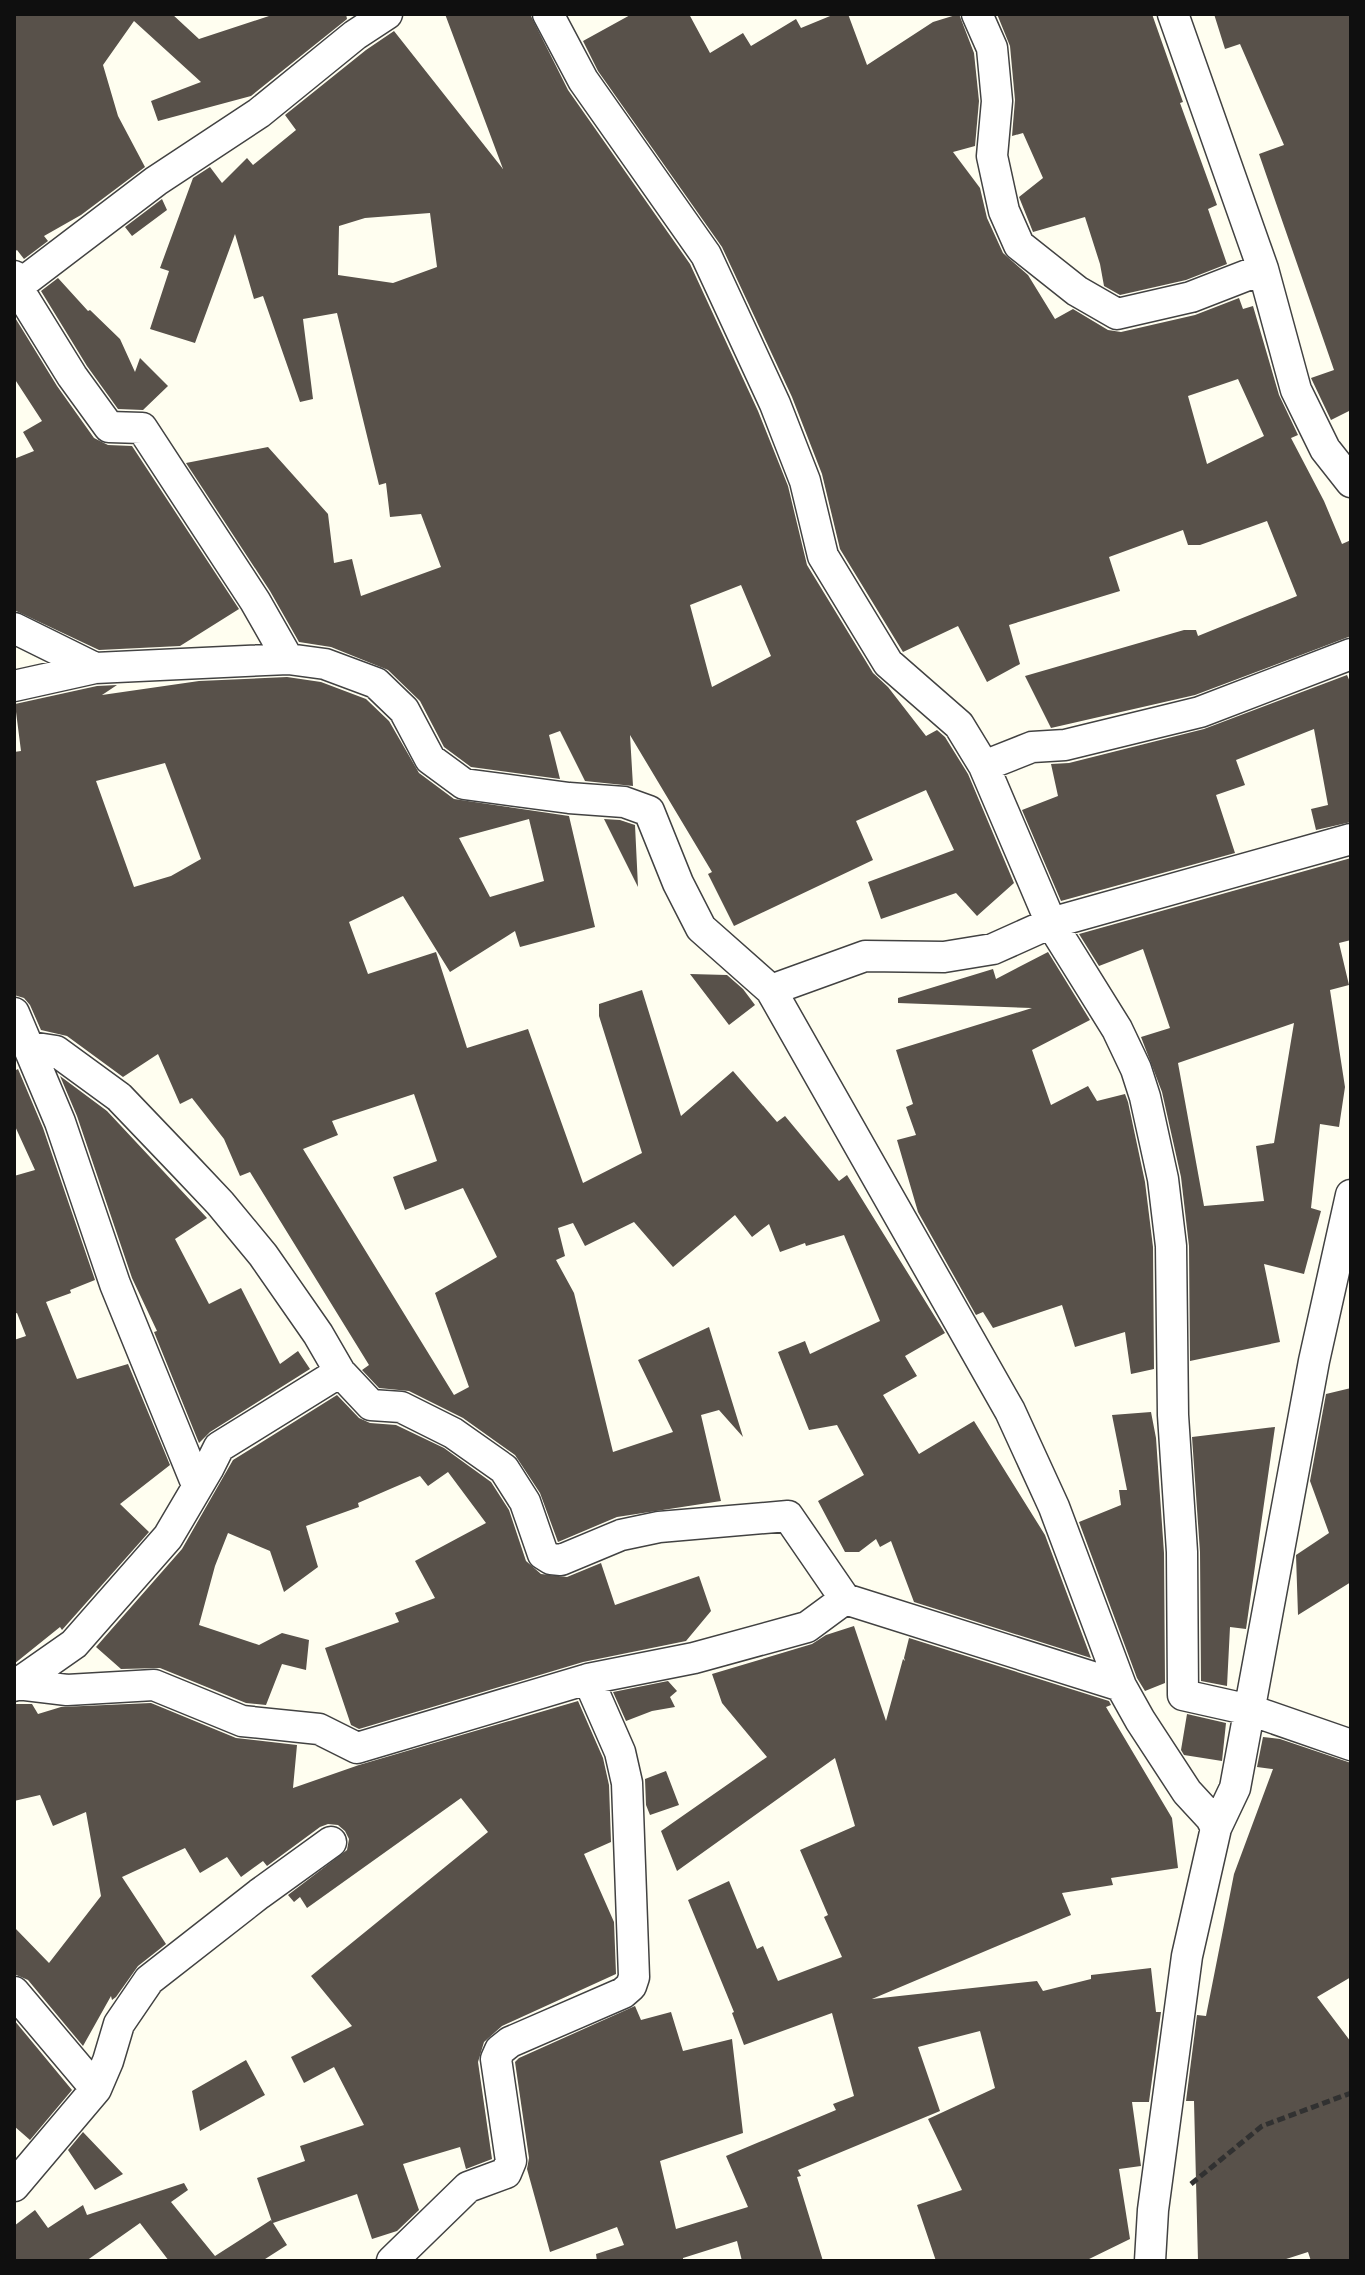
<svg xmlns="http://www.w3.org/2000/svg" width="1365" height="2275" viewBox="0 0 1365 2275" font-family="'Playfair Display',serif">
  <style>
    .building { fill: #58514a; fill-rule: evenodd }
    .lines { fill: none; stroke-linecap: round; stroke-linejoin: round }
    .minor-casing { stroke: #424242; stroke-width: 33 }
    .path { stroke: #313131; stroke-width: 5; stroke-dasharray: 8 4; stroke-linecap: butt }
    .minor { stroke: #fff; stroke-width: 30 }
  </style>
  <rect width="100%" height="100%" fill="#fffef0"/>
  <!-- building -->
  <path class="building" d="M14 14H172L199 39 275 14H346L347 19 251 96 158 121 151 101 201 82 134 21 103 65 118 116 145 167 81 215 44 236 48 241 24 259 17 250 14 252Z
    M445 14H530L568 90 690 264 758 411 788 486 807 565 873 673 888 687 926 736 937 730 945 737 968 774 1014 883 977 916 956 893 881 919 868 882 954 850 926 790 856 821 873 860 734 926 708 874 712 872 630 735 633 786 585 781 560 731 549 735 560 779 471 767 444 747 420 701 388 670 331 647 299 642 270 591 186 463 268 447 328 514 334 563 352 559 361 596 441 567 421 514 390 517 386 483 379 485 337 313 303 319 313 399 300 402 263 296 254 299 235 234 195 343 150 329 169 271 160 268 193 178 210 167 222 183 247 158 253 165 296 130 285 115 366 50 394 31 503 169ZM430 213 437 267 393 283 338 275 339 226 365 218ZM741 585 771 656 712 687 690 605Z
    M632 14H689L710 53 743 33 751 46 796 19 801 28 835 14H848L867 65 933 22 959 14 974 53 979 101 975 146 953 152 980 188 987 218 1003 253 1028 275 1055 319 1073 309 1108 330 1121 332 1195 315 1239 298 1243 309 1253 306 1279 395 1298 435 1291 438 1324 501 1342 544 1351 540V636L1195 695 1051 728 1025 676 1184 630H1196L1198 636 1297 596 1267 521 1200 545H1188L1183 530 1109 557 1120 591 1009 625 1020 664 987 682 958 626 903 652 840 549 822 474 792 397 722 247 598 71 583 41ZM1238 379 1264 436 1207 464 1188 396Z
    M997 14H1152L1183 102 1180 103 1217 205 1208 209 1227 264 1186 280 1120 295 1104 286 1100 264 1085 217 1033 232 1019 197 1043 178 1023 133 1012 136 1015 100 1010 46Z
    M1214 14H1351V410L1331 420 1311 378 1334 370 1259 154 1284 145 1240 44 1225 49Z
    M162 199 167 210 132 236 125 227Z
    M58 278 88 311 90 310 120 339 135 372 140 358 168 386 143 410 118 409 87 366 41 291Z
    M14 316 57 386 94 438 108 445 132 446 239 609 180 646 99 650 14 610V459L34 451 23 432 42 421 14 378Z
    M1347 675 1351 684V822L1316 830 1311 809 1328 805 1314 729 1236 760 1245 785 1216 795 1235 853 1061 901 1022 810 1058 796 1051 764 1069 763 1204 729Z
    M287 677 321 682 366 699 389 721 419 773 454 799 569 816 595 927 520 947 515 931 450 972 403 896 349 922 368 974 436 952 467 1048 528 1029 583 1183 642 1153 599 1016V1004L642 990 681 1116 733 1071 777 1122 785 1116 839 1181 847 1175 945 1333 905 1356 917 1376 883 1395 919 1454 974 1421 1045 1535 1091 1658 914 1602 891 1541 880 1547 876 1539 859 1552H845L818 1501 864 1475 837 1425 809 1430 778 1352 805 1341 810 1354 880 1321 844 1235 806 1246 805 1243 780 1252 769 1224 752 1237 735 1215 673 1267 634 1222 585 1246 573 1223 558 1228 565 1256 556 1260 574 1293 613 1452 673 1432 638 1360 709 1327 743 1437 719 1410 701 1415 721 1501 617 1517 558 1542 540 1493 515 1455 463 1418 409 1391 379 1388 362 1370 369 1365 250 1172 240 1176 224 1139 192 1098 180 1104 158 1054 123 1077 67 1036 41 1030 30 1005 24 998 14 995V752L21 751 15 704 97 686 117 685 102 695 199 681ZM165 763 201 859 171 876 134 887 96 781ZM529 819 544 881 490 897 459 838ZM414 1094 437 1161 393 1177 405 1210 463 1188 497 1257 435 1293 469 1387 454 1395 303 1149 338 1135 332 1121Z
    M604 819 620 820 635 825 638 887Z
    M1351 858V940L1339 943 1349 985 1330 990 1345 1087 1339 1127 1320 1124 1311 1208 1321 1211 1304 1274 1264 1264 1280 1342 1190 1361 1189 1246 1181 1177 1162 1092 1141 1037 1170 1028 1143 949 1099 966 1079 934ZM1294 1023 1274 1143 1256 1146 1264 1201 1204 1206 1178 1063Z
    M1048 952 1090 1020 1032 1050 1051 1105 1088 1086 1097 1101 1125 1094 1128 1102 1145 1182 1153 1247 1154 1369 1131 1374 1125 1332 1075 1347 1062 1305 993 1328 983 1312 976 1315 918 1212 897 1140 916 1135 906 1107 913 1104 896 1050 1032 1008 898 1003V998L993 969 996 979Z
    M690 974 727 975 743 989 755 1005 729 1025Z
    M18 1069 43 1128 95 1280 70 1290 71 1293 46 1302 77 1379 128 1364 170 1465 120 1504 149 1532 62 1630 60 1627 14 1664V1340L26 1336 17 1313 14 1314V1176L35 1170 14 1124V1071Z
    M60 1076 107 1111 207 1218 175 1239 209 1304 241 1288 280 1364 298 1351 310 1369 210 1432 199 1443 154 1332 157 1331 132 1278 77 1116Z
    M1351 1388V1582L1298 1615 1296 1555 1329 1533 1310 1481 1326 1394Z
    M337 1395 359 1418 370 1423 396 1425 444 1448 491 1482 509 1510 526 1561 541 1574 567 1577 601 1563 615 1605 699 1576 711 1611 686 1641 583 1662 359 1729 351 1725 325 1648 399 1622 395 1613 435 1598 415 1561 486 1523 448 1472 428 1486 420 1476 358 1503 359 1507 306 1526 318 1567 284 1592 270 1551 228 1533 215 1566 199 1625 259 1645 282 1633 309 1640 306 1670 282 1664 266 1705 246 1703 160 1668 121 1669 96 1647 182 1549 233 1460Z
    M1151 1412 1156 1438 1164 1553 1165 1683 1145 1691 1137 1678 1079 1522 1121 1505 1119 1490H1127L1112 1415Z
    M1275 1427 1246 1629 1230 1627 1227 1686 1201 1681 1200 1552 1192 1437Z
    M854 1626 886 1721 903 1659 905 1661 904 1658 909 1638 1109 1701 1111 1705 1106 1707 1172 1818 1178 1868 1111 1878 1113 1885 1062 1893 1071 1915 872 1999 1037 1981 1043 1991 1091 1979V1975L1151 1968 1156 2012H1161L1149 2102H1132L1141 2166 1119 2169 1130 2239 1085 2261H936L917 2205 962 2190 928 2119 995 2088 980 2031 918 2047 940 2111 798 2170 801 2176 797 2177 823 2261H742L737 2241 683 2258V2261H597L596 2254 624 2245 617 2227 550 2252 527 2169 529 2158 515 2062 519 2058 635 2006 641 2020 671 2012 683 2051 732 2039 743 2133 660 2161 676 2229 748 2207 726 2156 836 2110 833 2104 854 2096 832 2013 744 2045 732 2013 734 2012 688 1900 729 1881 757 1949 763 1946 778 1981 842 1957 824 1917 828 1915 800 1850 855 1826 835 1758 677 1871 661 1831 767 1757 722 1703 712 1674 812 1644 826 1635Z
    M668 1681 677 1691 670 1697 675 1707 652 1711 626 1721 613 1692Z
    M578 1701 603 1758 609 1785 611 1842 584 1854 614 1922 616 1974 502 2026 484 2042 478 2062 492 2159 466 2169 460 2147 403 2164 419 2210 397 2231 372 2239 357 2194 273 2223 287 2245 262 2261H169L140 2223 86 2261H14V2226L35 2210 48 2228 83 2205 87 2215 184 2183 188 2190 171 2202 215 2256 271 2220 272 2222 257 2178 305 2161 300 2146 364 2125 334 2067 304 2083 291 2057 352 2026 311 1976 488 1832 461 1798 307 1908 300 1897 294 1902 288 1895 347 1850 349 1839 345 1831 338 1825 328 1824 320 1827 267 1866 263 1861 241 1877 227 1857 200 1873 185 1848 122 1877 166 1944 138 1966 116 1997 112 2000 111 1996 83 2046 28 1980 14 1974V1927L49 1963 101 1896 86 1812 53 1826 40 1795 14 1801V1704H32L38 1714 61 1707 151 1703 236 1738 297 1745 293 1788 359 1765Z
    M1187 1714 1226 1723 1222 1761 1184 1755 1181 1750Z
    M1263 1737 1280 1739 1351 1763V1977L1317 1997 1351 2042V2261H1311L1308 2252 1280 2261H1198L1194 2101H1186L1197 2015 1206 2016 1234 1874 1273 1769 1257 1767Z
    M666 1771 679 1805 650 1815 646 1805 645 1779Z
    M14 2020 72 2090 30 2140 14 2126Z
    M246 2060 265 2095 200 2131 192 2091Z
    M83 2132 123 2174 95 2190 68 2150Z"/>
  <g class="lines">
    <!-- minor casing -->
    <g class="minor-casing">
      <path id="minor" d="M548 14 583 80 706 255 775 404 805 481 823 556 888 663 959 725 984 766 1051 923 1117 1029 1136 1069 1145 1097 1163 1179 1171 1246 1173 1415 1182 1552 1183 1695 1250 1710 1351 1745
        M977 14 992 48 997 101 992 156 1004 211 1019 245 1077 291 1117 314 1191 297 1263 269
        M1173 14 1263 269 1296 390 1325 449 1351 482
        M14 276 17 287 72 376 109 427 142 428 255 601 288 659 325 664 376 683 404 710 430 759 464 784 569 798 624 802 649 811 678 883 701 928 771 990 1010 1411 1054 1507 1121 1686 1140 1720 1187 1792 1211 1818 1216 1828
        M14 289 156 181 259 113 355 35 387 14
        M14 628 95 668 288 659
        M14 686 95 668
        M984 766 1032 747 1065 745 1200 712 1351 654
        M771 990 865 956 944 957 993 949 1051 923 1351 839
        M14 1013 60 1122 115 1284 197 1485
        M30 1047 56 1051 119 1097 185 1166 220 1203 263 1255 318 1334 340 1372 371 1405 401 1407 453 1433 504 1469 525 1502 543 1554 551 1559 561 1560 621 1535 659 1527 788 1516 845 1599
        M17 1684 67 1690 154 1685 242 1721 319 1729 357 1748 588 1679 694 1658 807 1627 845 1599 1121 1686
        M14 1686 74 1644 168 1537 208 1469 219 1447 340 1372
        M14 1992 96 2089
        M14 2186 96 2089 108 2061 119 2024 149 1980 259 1894 331 1842
        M392 2261 468 2187 506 2173 511 2161 496 2059 500 2050 510 2042 623 1993 631 1986 634 1977 627 1783 620 1752 588 1679
        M1150 2261 1153 2210 1187 1956 1216 1828 1235 1788 1314 1361 1351 1195"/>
    </g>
    <!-- path -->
    <path class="path" d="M1191 2184 1262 2126 1351 2093"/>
    <!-- minor -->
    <use href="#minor" class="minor"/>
  </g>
  <!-- border -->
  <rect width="1365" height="2275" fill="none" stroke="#0f0f0f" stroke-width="32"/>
</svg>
